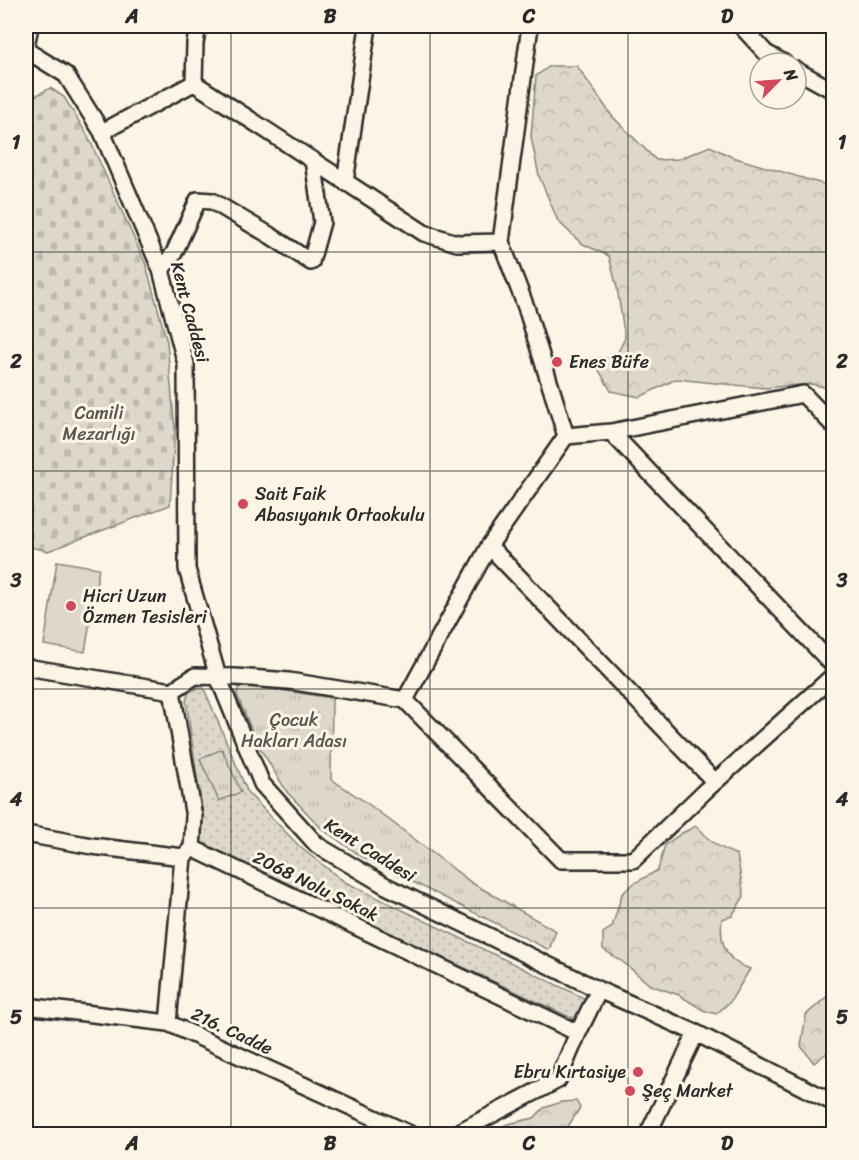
<svg xmlns="http://www.w3.org/2000/svg" width="859" height="1160" viewBox="0 0 859 1160" font-family="Sriracha,sans-serif">
  <style>
    .grass { fill: url(#grass-dots); stroke: #84827a; stroke-width: 1.5 }
    .forest { fill: url(#forest-crowns); stroke: #84827a; stroke-width: 1.5 }
    .cemetery { fill: url(#cemetery-stones); stroke: #84827a; stroke-width: 1.5 }
    .park { fill: url(#park-tufts); stroke: #84827a; stroke-width: 1.5 }
    .pitch { fill: #ded8ca; stroke: #84827a; stroke-width: 1.5 }
    .lines { fill: none; stroke-linecap: round; stroke-linejoin: round }
    .minor-casing { stroke: #2b2b2b; stroke-width: 20 }
    .minor { stroke: #fcf5e5; stroke-width: 15 }
    .grid { fill: none; stroke: #2b2b2b; stroke-width: 1.5; stroke-opacity: 0.55 }
    .poi-dot { fill: #d1495b; stroke: #fcf5e5; stroke-width: 2 }
    .labels { text-anchor: middle; stroke-width: 6; stroke-linejoin: round; paint-order: stroke }
    .street-label { font-size: 18px; fill: #2b2b2b; stroke: #fcf5e5 }
    .poi-label { font-size: 18px; fill: #2b2b2b; stroke: #fcf5e5; text-anchor: start }
    .park-label { font-size: 18px; fill: #585653; stroke: #fcf5e5 }
    .neatline { fill: none; stroke: #2b2b2b; stroke-width: 2 }
    .grid-label { font-size: 20px; text-anchor: middle; font-weight: bold; fill: #2b2b2b }
  </style>
  <defs>
    <pattern id="grass-dots" width="8" height="8" patternUnits="userSpaceOnUse" patternTransform="scale(1.5)"><rect width="8" height="8" fill="#ded8ca"/><path d="M2 2h.1M6 6h.1" fill="none" stroke="#bfbaae" stroke-width="1.8" stroke-linecap="round"/></pattern>
    <pattern id="forest-crowns" width="20" height="18" patternUnits="userSpaceOnUse" patternTransform="scale(1.5)"><rect width="20" height="18" fill="#ded8ca"/><path d="M2 6a3 3 0 1 1 6 0M12 15a3 3 0 1 1 6 0" fill="none" stroke="#bfbaae"/></pattern>
    <pattern id="cemetery-stones" width="16" height="16" patternUnits="userSpaceOnUse" patternTransform="scale(1.5)"><rect width="16" height="16" fill="#ded8ca"/><path d="M2 7V4a2 2 0 0 1 4 0v3zM10 15v-3a2 2 0 0 1 4 0v3z" fill="#bfbaae"/></pattern>
    <pattern id="park-tufts" width="24" height="20" patternUnits="userSpaceOnUse" patternTransform="scale(1.5)"><rect width="24" height="20" fill="#ded8ca"/><path d="M3 7l-1-3M5 7V3M7 7l1-3M15 17l-1-3M17 17v-4M19 17l1-3" fill="none" stroke="#bfbaae"/></pattern>
  </defs>
  <rect width="100%" height="100%" fill="#fcf5e5"/>
  <filter id="ink" filterUnits="userSpaceOnUse"><feTurbulence type="fractalNoise" baseFrequency=".0167" numOctaves="2"/><feDisplacementMap in="SourceGraphic" scale="12" xChannelSelector="R" yChannelSelector="G"/><feConvolveMatrix kernelMatrix="1 2 1 2 8 2 1 2 1" color-interpolation-filters="sRGB"/></filter>
  <g filter="url(#ink)">
    <!-- grass -->
    <path class="grass" d="M203 686 248 793 301 848 345 882 586 999 576 1020 202 845 199 830 203 818 186 700 189 692Z"/>
    <!-- forest -->
    <path class="forest" d="M550 66H577L612 116 656 160 679 159 710 146 732 157 833 187V389L811 384 764 388 676 379 640 397 611 391 592 358H615L625 338 617 288 609 256 581 243 558 221 539 176 531 137 536 76Z
      M696 826C702 830 705 836 710 840 718 847 727 851 737 855L744 896 732 916 722 919C720 934 722 949 733 960 737 964 745 967 750 969L730 1002 716 1014 703 1010 679 995 650 985 624 963 603 949V933L612 927 622 894 633 884 658 870 665 845 682 833Z
      M833 991V1056L827 1053 814 1063 801 1046 806 1015Z
      M576 1101 580 1108 567 1128 568 1134H485L508 1124 534 1118 544 1108 561 1102Z"/>
    <!-- cemetery -->
    <path class="cemetery" d="M50 88 64 97 88 136 146 265 167 342 175 430 170 505 48 551 26 546V125L33 97Z"/>
    <!-- park -->
    <path class="park" d="M245 685 332 698 331 779 367 803 472 883 556 931 549 950 361 856 322 829 287 792 258 745 237 695 238 688Z
      M222 749 241 792 219 801 200 759Z"/>
    <!-- pitch -->
    <path class="pitch" d="M57 561 99 568 85 652 44 645Z"/>
    <g class="lines">
      <!-- minor casing -->
      <g class="minor-casing">
        <path id="minor" d="M741 26 766 53 784 63
          M26 46 30 26
          M26 50 66 75 102 132 161 270 186 364 187 569 218 677 262 784 317 845 386 886 599 990 696 1033 834 1103
          M796 70 834 91
          M194 83 424 233 457 243 501 242
          M102 132 194 83 195 43 198 26
          M345 182 368 26
          M161 270 174 253 198 200 212 201 271 236 311 262 322 222 313 160
          M611 432 834 666
          M566 436 611 432 803 394 834 426
          M489 546 715 782
          M26 667 172 691 195 676 235 677 289 681 405 700 489 546 566 436 526 307 501 242 530 26
          M172 691 194 817 192 848
          M405 700 561 860H633L706 790 834 675
          M26 834 92 846 183 857 192 848 578 1033
          M26 1006 168 1023 410 1134
          M168 1023 183 857
          M455 1134 558 1080 578 1033 599 990
          M648 1134 696 1033"/>
      </g>
      <!-- minor -->
      <use href="#minor" class="minor"/>
    </g>
  </g>
  <!-- grid -->
  <path class="grid" d="M231 26V1134M430 26V1134M628 26V1134M26 252H834M26 471H834M26 689H834M26 908H834"/>
  <!-- markers -->
  <g class="poi-dot">
    <circle cx="557" cy="362" r="6"/>
    <circle cx="243" cy="504" r="6"/>
    <circle cx="71" cy="606" r="6"/>
    <circle cx="638" cy="1072" r="6"/>
    <circle cx="630" cy="1091" r="6"/>
  </g>
  <g class="labels">
    <!-- street labels -->
    <g class="street-label">
      <text transform="translate(190 312) rotate(75)" y="6">Kent Caddesi</text>
      <text transform="translate(370 850) rotate(32)" y="6">Kent Caddesi</text>
      <text transform="translate(316 886) rotate(26)" y="6">2068 Nolu Sokak</text>
      <text transform="translate(232 1031) rotate(25)" y="6">216. Cadde</text>
    </g>
    <!-- poi labels -->
    <g class="poi-label">
      <text x="569" y="368">Enes Büfe</text>
      <text x="255" y="500">Sait Faik<tspan x="255" dy="21">Abasıyanık Ortaokulu</tspan></text>
      <text x="83" y="602">Hicri Uzun<tspan x="83" dy="21">Özmen Tesisleri</tspan></text>
      <text x="626" y="1078" text-anchor="end">Ebru Kırtasiye</text>
      <text x="642" y="1097">Şeç Market</text>
    </g>
    <!-- park labels -->
    <g class="park-label">
      <text x="99" y="419">Camili<tspan x="99" dy="21">Mezarlığı</tspan></text>
      <text x="294" y="726">Çocuk<tspan x="294" dy="21">Hakları Adası</tspan></text>
    </g>
  </g>
  <!-- margin -->
  <rect width="859" height="1160" fill="none" stroke="#fcf5e5" stroke-width="66"/>
  <!-- north arrow -->
  <g transform="translate(778 81) rotate(65)"><circle r="28" fill="#fcf5e5" stroke="#a8a49b" stroke-width="1.5"/>
  <path d="M0-4.5L10 22L0 15L-10 22Z" fill="#d1495b"/>
  <text y="-9" font-size="16" font-weight="bold" text-anchor="middle" fill="#2b2b2b">N</text>
  </g>
  <rect x="33" y="33" width="793" height="1094" class="neatline"/>
  <g class="grid-label">
    <text x="132" y="23">A</text>
    <text x="330" y="23">B</text>
    <text x="529" y="23">C</text>
    <text x="727" y="23">D</text>
    <text x="16" y="149">1</text>
    <text x="842" y="149">1</text>
    <text x="16" y="368">2</text>
    <text x="842" y="368">2</text>
    <text x="16" y="587">3</text>
    <text x="842" y="587">3</text>
    <text x="16" y="806">4</text>
    <text x="842" y="806">4</text>
    <text x="16" y="1024">5</text>
    <text x="842" y="1024">5</text>
    <text x="132" y="1150">A</text>
    <text x="330" y="1150">B</text>
    <text x="529" y="1150">C</text>
    <text x="727" y="1150">D</text>
  </g>
</svg>
